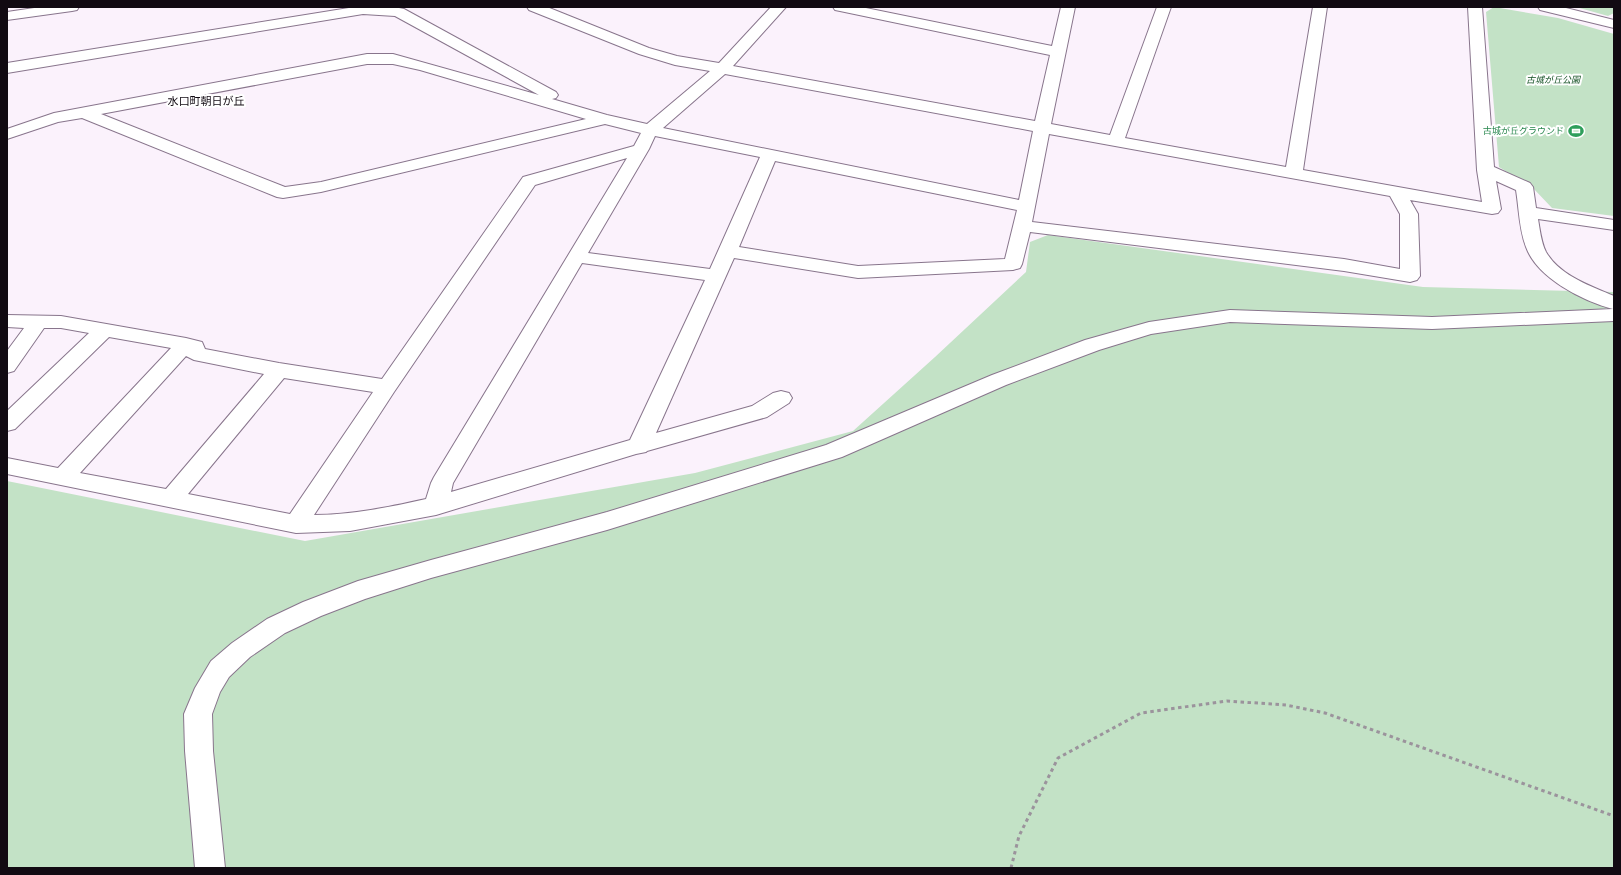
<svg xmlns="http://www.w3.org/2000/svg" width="1621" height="875" viewBox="0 0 1621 875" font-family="'Noto Serif','Noto Sans JP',serif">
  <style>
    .green { fill: #c3e2c6 }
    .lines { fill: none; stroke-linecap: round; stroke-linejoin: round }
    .street-casing { stroke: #88758c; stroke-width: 2 }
    .secondary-casing { stroke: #88758c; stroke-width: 2 }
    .path { stroke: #9b939c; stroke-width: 3; stroke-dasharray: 3.5 3.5; stroke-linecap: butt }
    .street { fill: #fff; fill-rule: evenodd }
    .secondary { fill: #fff; fill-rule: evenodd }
    .labels { text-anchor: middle; stroke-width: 4; stroke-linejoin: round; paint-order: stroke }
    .far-park-label { font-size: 9px; font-style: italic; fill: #135023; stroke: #fff }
    .far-leisure-label { font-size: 9px; fill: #27864d; stroke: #fff; text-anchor: end }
    .far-quarter-label { font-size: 11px; fill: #110a12; stroke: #fff }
  </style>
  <rect width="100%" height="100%" fill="#fbf2fc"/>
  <!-- green -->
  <path class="green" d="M1494 7 1558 18 1614 34V216L1552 208 1533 188 1499 167 1486 12Z
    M1576 7H1614V13L1608 16Z
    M1048 235 1423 287 1614 292V868H7V481L305 541 695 473 853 431 935 357 1026 272 1030 242Z"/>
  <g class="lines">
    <!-- street casing -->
    <g class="street-casing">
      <path id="street" d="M41 7H79L77 10 72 11 7 20V12Z
        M355 7H394L404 9 556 92 558 95 556 98 552 99 607 115 647 124 710 71 675 65 639 54 529 10 527 7H547L649 48 677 56 719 63 771 7H786L733 66 1035 121 1050 55 840 11 835 10 833 7H861L1052 46 1061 7H1075L1051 124 1110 135 1157 7H1171L1125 138 1286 167 1313 7H1327L1303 170 1482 202 1477 170 1468 7H1482L1494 167 1530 183 1533 187 1536 208 1614 220V230L1538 219C1540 230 1541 242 1546 252 1560 276 1591 286 1614 296V321L1432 329 1230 322 1151 334 1099 350 1006 385 842 457 607 530 431 578 365 599 321 616 285 633 250 657 229 677 220 692 212 714 213 751 225 868H195L185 751 184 714 195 688 211 661 232 643 267 619 303 602 358 581 431 560 607 512 826 445 992 375 1085 340 1149 322 1230 310 1432 317 1613 309C1583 301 1537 278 1526 247 1519 229 1519 208 1516 190L1496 181 1501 209 1498 213 1492 214 1410 200 1418 214 1420 276 1417 280 1410 282 1344 271 1030 232 1022 264 1020 268 1013 270 858 278 734 258 656 433 752 406 773 393 781 391 789 393 792 398 789 403 767 417 647 451 646 452 636 454 436 515 350 531 296 533 7 474V458L58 468 171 348 109 337 15 429 7 431V411L89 333 61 328H44L14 371 7 373V351L24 328 7 327V315L61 316 186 338 202 342 205 349 279 363 382 379 523 177 634 146 641 133 605 124 321 192 283 198 277 197 82 118 58 122 7 139V129L54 113 367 54H393L539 95 395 16 363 14 7 73V63ZM367 64H393L420 70 586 119 321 182 285 187 101 114ZM725 74 1033 131 1019 200 663 128ZM1049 134 1390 196 1400 214V269L1344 259 1032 222ZM655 136 760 157 710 269 588 253 649 149ZM627 158 434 477 431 483 426 499C390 507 352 515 314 515L394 392 535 185ZM775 161 1017 210 1005 259 858 266 739 247ZM582 263 705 280 630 440 451 492 453 483ZM186 356 194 360 264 374 166 489 80 473ZM284 378 373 392 290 514 188 494Z"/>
    </g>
    <!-- secondary casing -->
    <g class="secondary-casing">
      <path id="secondary" d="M1538 7H1562L1614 20V28L1540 10Z"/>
    </g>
    <!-- path -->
    <path class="path" d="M1011 868 1019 836 1058 758 1141 713 1227 701 1286 705 1325 713 1614 816"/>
    <!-- street -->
    <use href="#street" class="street"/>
    <!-- secondary -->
    <use href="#secondary" class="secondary"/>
  </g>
  <!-- icons -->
  <defs>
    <g id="stadium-bare" transform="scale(1.2)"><path d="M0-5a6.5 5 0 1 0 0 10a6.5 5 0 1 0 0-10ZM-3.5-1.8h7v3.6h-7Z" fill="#2e9e5b" stroke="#fff" stroke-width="2.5" paint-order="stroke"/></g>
  </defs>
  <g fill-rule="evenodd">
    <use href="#stadium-bare" x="1576" y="131"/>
  </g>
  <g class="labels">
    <!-- far-park labels -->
    <g class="far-park-label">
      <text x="1553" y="83">古城が丘公園</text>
    </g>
    <!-- far-leisure labels -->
    <g class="far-leisure-label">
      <text x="1564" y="134">古城が丘グラウンド</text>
    </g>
    <!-- far-quarter labels -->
    <g class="far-quarter-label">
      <text x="206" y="105">水口町朝日が丘</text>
    </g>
  </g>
  <!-- border -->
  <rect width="1621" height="875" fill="none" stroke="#110a12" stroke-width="16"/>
</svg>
